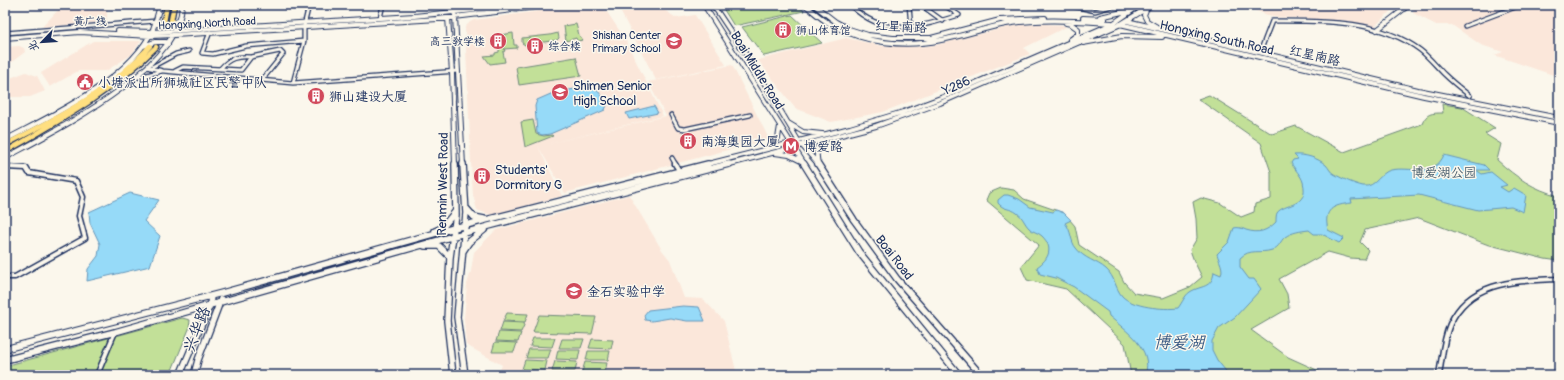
<svg xmlns="http://www.w3.org/2000/svg" width="1564" height="380" viewBox="0 0 1564 380" font-family="Pangolin,'LXGW WenKai TC',sans-serif">
  <style>
    .built { fill: #fbe7da }
    .green { fill: #c2e098; stroke: #6e887b }
    .water { fill: #96daf8; stroke: #6596ba }
    .lines { fill: none; stroke-linecap: round; stroke-linejoin: round }
    .primary-tunnel { stroke: #cecfd0; stroke-width: 4.5; stroke-dasharray: 4.5 2.5; stroke-linecap: butt }
    .street-far1-casing { stroke: #1b2f5e; stroke-width: 5.5 }
    .street-casing { stroke: #1b2f5e; stroke-width: 7 }
    .secondary-far1-casing { stroke: #1b2f5e; stroke-width: 6 }
    .secondary-casing { stroke: #1b2f5e; stroke-width: 8 }
    .primary-casing { stroke: #1b2f5e; stroke-width: 7 }
    .street-far1 { stroke: #fbf7ec; stroke-width: 3 }
    .street { stroke: #fbf7ec; stroke-width: 4 }
    .secondary-far1 { stroke: #fbf7ec; stroke-width: 4 }
    .secondary { stroke: #fbf7ec; stroke-width: 5.5 }
    .primary { stroke: #ffdf80; stroke-width: 4.5 }
    .labels { text-anchor: middle; stroke-width: 3; stroke-linejoin: round; paint-order: stroke }
    .far-street-label { font-size: 11px; fill: #1b2f5e; stroke: #fbf7ec }
    .far-poi-label { font-size: 11px; fill: #1b2f5e; stroke: #fbf7ec; text-anchor: start }
    .street-label { font-size: 13px; fill: #1b2f5e; stroke: #fbf7ec }
    .poi-label { font-size: 13px; fill: #1b2f5e; stroke: #fbf7ec; text-anchor: start }
    .park-label { font-size: 13px; fill: #455b6c; stroke: #fbf7ec }
    .near-street-label { font-size: 16px; fill: #1b2f5e; stroke: #fbf7ec }
    .near-water-label { font-size: 17px; font-style: italic; fill: #3a5a84; stroke: #fbf7ec }
  </style>
  <rect width="100%" height="100%" fill="#fbf7ec"/>
  <filter id="ink" filterUnits="userSpaceOnUse"><feTurbulence type="fractalNoise" baseFrequency=".025" numOctaves="2"/><feDisplacementMap in="SourceGraphic" scale="8" xChannelSelector="R" yChannelSelector="G"/><feConvolveMatrix kernelMatrix="1 2 1 2 8 2 1 2 1" color-interpolation-filters="sRGB"/></filter>
  <g filter="url(#ink)">
    <!-- built -->
    <path class="built" d="M584 5H597L607 12 625 39 663 116 543 145 666 116 648 82 732 65 769 139 565 193 538 146 562 196 491 215 477 210 473 195 471 162 465 27 470 22 474 20Z
      M617 5H661L663 9 676 18 695 15 726 65 656 80Z
      M1256 5H1397L1374 27 1349 21 1273 17 1254 10Z
      M1414 5H1559V77L1494 55 1503 52 1481 45 1452 25H1436L1413 13Z
      M107 6V22L42 27 59 9Z
      M1042 24 1062 25 1066 27 1024 48 1030 54 883 112 831 122 795 108 758 60 846 38 883 46 917 47 936 45 1008 27 1023 25Z
      M93 41H141L131 55 106 71H78L50 87 41 73Z
      M19 46 24 48 25 52 5 67V47Z
      M26 72 37 76 45 91 30 97H5V80Z
      M629 195 662 250 670 260 684 298 703 299 724 321 737 375H498L502 365 466 345 464 319 467 284 471 271 474 252 496 230Z"/>
    <!-- green -->
    <path class="green" d="M721 5H797L804 11 734 26Z
      M792 15 822 43 764 56 742 27Z
      M576 24 579 35 583 40 577 41 576 38 566 41 564 26Z
      M513 33 514 45H517V48L504 49 505 51 503 52 505 62 490 64 484 56 495 55V53L499 52V50L501 47 500 35Z
      M558 33 559 38 557 40 525 45 522 43V38L550 35Z
      M576 57 581 76 519 85 516 67Z
      M1209 95 1272 134 1296 126 1344 152 1422 124C1426 113 1432 113 1443 113L1442 104 1462 107 1495 128 1485 134 1501 144 1497 160C1517 178 1533 189 1559 196V261L1545 259 1486 244 1419 218 1365 230 1360 242 1368 250 1364 259 1350 258 1328 252 1279 279 1287 294 1289 308 1251 330 1288 357 1328 375H1131L1125 344 1066 289 1027 280 1021 267 1039 245 986 200 989 193 1001 188 1014 190 1024 199 1064 213 1075 226 1079 245 1119 272 1124 282 1134 293 1163 298 1190 287 1202 277 1194 261 1190 250 1197 238 1196 219 1193 202 1201 198 1220 203 1241 217 1254 212 1255 204 1271 199V172L1261 143 1198 99Z
      M533 120 536 134 544 136 552 135 553 136 525 147 521 122Z
      M507 313 528 314 525 322 503 321Z
      M539 315 596 317 592 334 533 332Z
      M182 318 190 320 189 329 170 375H5V366Z
      M503 322 525 323 521 332 500 331Z
      M499 332 521 333 518 342 496 341Z
      M533 338H555L552 347 530 346Z
      M562 339H584L581 348H559Z
      M592 339 613 340 611 349 589 348Z
      M495 342 517 343 514 352H492Z
      M529 349H551L548 358H526Z
      M558 350H580L578 360 556 359Z
      M588 351H610L608 360H586Z
      M525 360 547 361 545 370 522 369Z
      M555 361 577 362 575 371H552Z
      M585 362 607 363 605 372H582Z"/>
    <!-- water -->
    <path class="water" d="M585 87C598 86 601 95 607 105L605 110 550 134 542 135 537 133 535 106 537 100 553 93Z
      M654 106 658 113 629 119 626 113Z
      M1294 155C1305 154 1318 158 1326 165 1329 168 1330 172 1334 174 1343 179 1354 184 1363 186 1376 188 1380 172 1391 170 1410 166 1434 178 1444 155L1484 165 1489 170H1476L1482 174 1491 172 1507 185 1500 187 1508 192 1514 188 1526 195 1523 212 1511 207 1478 210 1419 195 1351 199 1352 203C1333 205 1323 209 1328 230L1344 238 1339 243 1322 234H1314L1309 230C1301 231 1292 232 1285 237 1280 241 1280 247 1272 250 1260 254 1250 248 1240 258V267L1249 279H1254L1261 289 1235 317 1219 328 1212 341V350L1217 360 1229 375H1145C1154 349 1126 331 1109 316L1108 312 1074 287 1056 278 1040 274 1037 267C1049 259 1054 248 1042 236 1038 232 1032 232 1029 228 1024 223 1023 217 1017 213 1011 208 1003 210 998 203V200L1004 195H1008L1019 199 1030 207 1053 212 1056 210 1064 213 1071 220 1065 223C1072 231 1070 241 1076 248 1084 259 1097 261 1106 269 1115 277 1115 288 1122 296 1132 307 1164 310 1178 308 1182 303 1185 295 1190 292 1201 285 1212 289 1214 272L1221 275C1224 268 1219 261 1217 254L1229 242 1234 228C1238 227 1242 228 1246 230 1259 234 1267 231 1276 222 1276 219 1276 215 1277 213 1283 203 1310 208 1303 182 1301 175 1295 170 1291 163L1293 160 1298 159Z
      M130 193 159 200 144 221 160 236 150 266 87 281 88 269 98 256 100 244 90 223 89 212Z
      M683 306 699 307 705 321H687L670 318 652 321 645 320 644 315 648 310Z"/>
    <g class="lines">
      <!-- primary-tunnel -->
      <path class="primary-tunnel" d="M158 45 167 33 171 21
        M150 46 164 22"/>
      <!-- street-far1 casing -->
      <g class="street-far1-casing">
        <path id="street-far1" d="M850 5C884 38 918 28 959 15
          M921 5 943 21
          M944 5 959 15
          M1069 5 1095 11 1115 5
          M454 14 456 5
          M380 18 383 5
          M1465 26 1521 5
          M911 27 909 5H915
          M210 32 202 53 213 54 246 46 304 41
          M5 33 156 21
          M1260 52 1272 21C1322 21 1378 19 1420 50 1429 57 1436 66 1444 74 1452 82 1461 89 1470 96
          M147 67 163 71 293 83 458 71
          M150 68 176 54 189 51
          M220 69C229 58 237 56 251 57
          M175 71 183 67 241 70 251 57 280 51 283 54 262 80
          M135 78 162 71
          M293 83 304 41V26L309 5
          M671 115 678 128 685 129 750 115
          M672 158 676 165"/>
      </g>
      <!-- street casing -->
      <g class="street-casing">
        <path id="street" d="M675 164 680 172
          M5 167 26 168 29 173 76 181 83 197 79 216 85 238 15 277H5
          M97 375 115 332
          M1439 375C1442 358 1443 340 1450 324 1470 280 1517 281 1559 279"/>
      </g>
      <!-- secondary-far1 casing -->
      <g class="secondary-far1-casing">
        <path id="secondary-far1" d="M704 5 805 165
          M713 5 759 74 799 142 819 165
          M805 5C814 12 822 20 832 25 864 43 905 48 941 40 963 36 984 28 1006 24 1041 18 1077 21 1112 23
          M814 5 836 22 849 29 868 35 893 38H931L1000 20 1045 18
          M1146 10 1144 15 1147 21 1157 27
          M455 16 463 165
          M1100 17 1127 11
          M448 18 452 72 455 165
          M1083 18 1105 19
          M1127 21 1418 90 1559 118
          M1066 23 1071 24 1078 29V34L1070 40
          M155 24 166 25 180 20
          M1120 24 1424 96 1559 123
          M1377 30 1409 5
          M118 31 152 32 414 16 524 5
          M5 38 80 32 150 36 174 35 438 19 553 5
          M1083 43 1122 36 1162 37
          M143 46 155 42H166L168 44
          M788 123 803 132 822 134
          M5 140C52 115 130 80 153 29 156 21 158 13 160 5
          M766 149 778 138 780 126
          M775 153 789 155 801 161
          M5 158C56 130 180 70 182 5
          M818 164C816 153 815 147 824 140
          M704 165 850 128 903 112 943 97 1114 23 1140 5
          M726 165 876 126 940 103 1121 24 1152 5"/>
      </g>
      <!-- secondary casing -->
      <g class="secondary-casing">
        <path id="secondary" d="M463 164 466 213 457 317 465 375
          M804 164 859 252 959 375
          M818 164 854 220 897 279 981 375
          M466 208 474 217 484 219
          M435 231 442 228 455 212
          M425 246H439L450 257
          M463 251 469 242 484 230
          M5 349 222 293 454 228 708 164
          M5 360 115 332 489 226 729 164
          M180 375 210 305 211 296
          M194 375 198 360 221 299
          M453 375 447 321 450 257 456 215 455 164"/>
      </g>
      <!-- primary casing -->
      <g class="primary-casing">
        <path id="primary" d="M171 21 174 5
          M164 22 167 5
          M5 145C58 117 110 92 150 46
          M5 152C59 121 112 92 156 47"/>
      </g>
      <!-- street-far1 -->
      <use href="#street-far1" class="street-far1"/>
      <!-- street -->
      <use href="#street" class="street"/>
      <!-- secondary-far1 -->
      <use href="#secondary-far1" class="secondary-far1"/>
      <!-- secondary -->
      <use href="#secondary" class="secondary"/>
      <!-- primary -->
      <use href="#primary" class="primary"/>
    </g>
  </g>
  <!-- icons -->
  <defs>
    <g id="building-disc" transform="scale(0.9)"><circle r="9.5" fill="#d1495b" stroke="#fbf7ec"/><path d="M-4-6H4V6H1V3H-1V6H-4ZM-2.5-4.3h1.7v1.8h-1.7ZM.8-4.3h1.7v1.8H.8ZM-2.5-1h1.7V.8h-1.7ZM.8-1h1.7V.8H.8Z" fill="#fff"/></g>
    <g id="school-disc" transform="scale(0.9)"><circle r="9.5" fill="#d1495b" stroke="#fbf7ec"/><path d="M0-5L7-2L0 1L-7-2ZM-4 1L0 2.5L4 1V4Q0 6-4 4Z" fill="#fff"/></g>
    <g id="civic-disc" transform="scale(0.9)"><circle r="9.5" fill="#d1495b" stroke="#fbf7ec"/><path d="M-.6-6.5H3V-4.5H.6V-3L4-1V1h2V6H-6V1h2V-1L-.6-3ZM-1.2 2.5V6h2.4V2.5Z" fill="#fff"/></g>
    <g id="metro-disc" transform="scale(0.9)"><circle r="9.5" fill="#d1495b" stroke="#fbf7ec"/><path d="M-5.5 5V-5H-3L0 0L3-5H5.5V5H3V-.5L0 4L-3-.5V5Z" fill="#fff"/></g>
  </defs>
  <g fill-rule="evenodd">
    <use href="#building-disc" x="783" y="30"/>
    <use href="#building-disc" x="498" y="41"/>
    <use href="#school-disc" x="674" y="41"/>
    <use href="#building-disc" x="535" y="46"/>
    <use href="#civic-disc" x="85" y="82"/>
    <use href="#school-disc" x="560" y="92"/>
    <use href="#building-disc" x="316" y="96"/>
    <use href="#building-disc" x="688" y="141"/>
    <use href="#metro-disc" x="791" y="146"/>
    <use href="#building-disc" x="482" y="176"/>
    <use href="#school-disc" x="574" y="291"/>
  </g>
  <g class="labels">
    <!-- far-street labels -->
    <g class="far-street-label">
      <text x="90" y="25">黄广线</text>
      <text transform="translate(207 23) rotate(-3)" y="4">Hongxing North Road</text>
    </g>
    <!-- far-poi labels -->
    <g class="far-poi-label">
      <text x="796" y="34">狮山体育馆</text>
      <text x="661" y="39" text-anchor="end">Shishan Center<tspan x="661" dy="13">Primary School</tspan></text>
      <text x="485" y="45" text-anchor="end">高三教学楼</text>
      <text x="548" y="50">综合楼</text>
    </g>
    <!-- street labels -->
    <g class="street-label">
      <text transform="translate(901 26) rotate(2)" y="5">红星南路</text>
      <text transform="translate(1217 37) rotate(13)" y="5">Hongxing South Road</text>
      <text transform="translate(1315 55) rotate(13)" y="5">红星南路</text>
      <text transform="translate(758 70) rotate(58)" y="5">Boai Middle Road</text>
      <text transform="translate(956 85) rotate(-24)" y="5">Y286</text>
      <text transform="translate(442 184) rotate(-89)" y="5">Renmin West Road</text>
      <text transform="translate(895 257) rotate(52)" y="5">Boai Road</text>
    </g>
    <!-- poi labels -->
    <g class="poi-label">
      <text x="98" y="87">小塘派出所狮城社区民警中队</text>
      <text x="573" y="90">Shimen Senior<tspan x="573" dy="15">High School</tspan></text>
      <text x="329" y="101">狮山建设大厦</text>
      <text x="701" y="146">南海奥园大厦</text>
      <text x="804" y="151">博爱路</text>
      <text x="495" y="174">Students'<tspan x="495" dy="15">Dormitory G</tspan></text>
      <text x="587" y="296">金石实验中学</text>
    </g>
    <!-- park labels -->
    <g class="park-label">
      <text x="1444" y="177">博爱湖公园</text>
    </g>
    <!-- near-street labels -->
    <g class="near-street-label">
      <text transform="translate(196 329) rotate(-69)" y="6">兴华路</text>
    </g>
    <!-- near-water labels -->
    <g class="near-water-label">
      <text x="1179" y="348">博爱湖</text>
    </g>
  </g>
  <!-- margin -->
  <rect width="1564" height="380" fill="none" stroke="#fbf7ec" stroke-width="20"/>
  <rect x="10" y="10" width="1544" height="360" fill="none" stroke="#1b2f5e" stroke-width="1.5" filter="url(#ink)"/>
  <!-- north arrow -->
  <g transform="translate(42 42) rotate(245)" stroke="#fbf7ec" stroke-width="3" paint-order="stroke">
  <path d="M0-3L7 15L0 10L-7 15Z" fill="#1b2f5e"/>
  <text y="-6" font-size="11" font-weight="bold" text-anchor="middle" fill="#1b2f5e">北</text>
  </g>
</svg>
